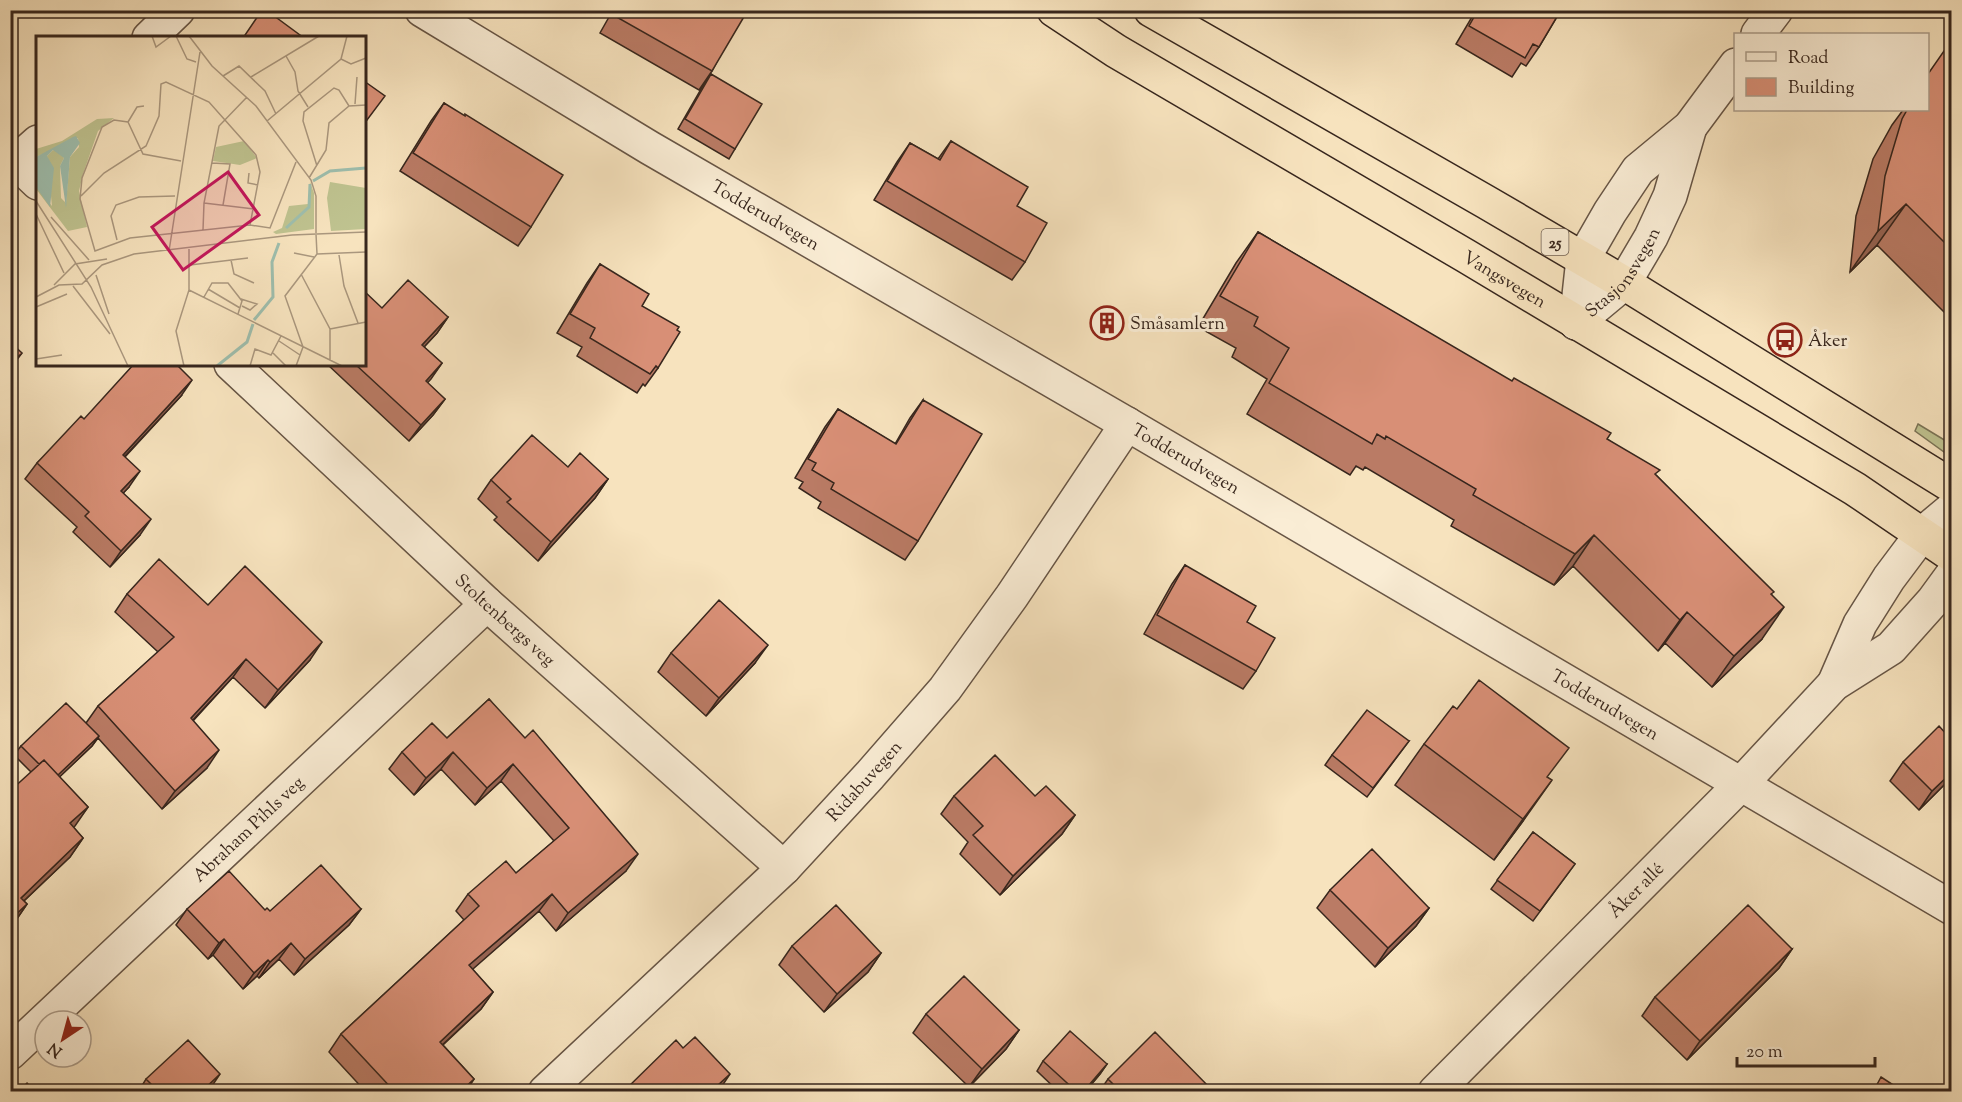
<svg xmlns="http://www.w3.org/2000/svg" width="1962" height="1102" viewBox="0 0 1962 1102" font-family="'Sorts Mill Goudy',serif">
  <style>
    .green { fill: #bfc390; stroke: #7b7456; stroke-width: 1.5 }
    .lines { fill: none; stroke-linecap: round; stroke-linejoin: round }
    .minor-casing { stroke: #675545; stroke-width: 36 }
    .highway-casing { stroke: #37261d; stroke-width: 36 }
    .minor { stroke: #faedd5; stroke-width: 33 }
    .highway { stroke: #f7e3be; stroke-width: 33 }
    .wall { fill: #ba7b65; stroke: #37261d; stroke-width: 1.5 }
    .shaded-wall { fill: #976453; stroke: #37261d; stroke-width: 1.5 }
    .building { fill: #d88f76; stroke: #37261d; stroke-width: 1.5 }
    .labels { text-anchor: middle; stroke-width: 6; stroke-linejoin: round; paint-order: stroke }
    .shield { fill: #faedd5; stroke: #726254; stroke-width: 1.5 }
    .shield-label { font-size: 16px; font-weight: bold; fill: #37261d }
    .street-label { font-size: 18px; fill: #37261d; stroke: #faedd5 }
    .poi-label { font-size: 18px; fill: #37261d; stroke: #faedd5; text-anchor: start }
    .inset-river { fill: none; stroke: #9ebead; stroke-width: 3 }
    .inset-road { fill: none; stroke: #aa977e; stroke-width: 1.5 }
    .view { fill: #c2185b; fill-opacity: 0.15; stroke: #c2185b; stroke-width: 3 }
    .inset-edge { fill: none; stroke: #37261d; stroke-width: 3 }
  </style>
  <rect width="100%" height="100%" fill="#f7e3be"/>
  <filter id="stains"><feTurbulence type="fractalNoise" baseFrequency=".00333" numOctaves="4"/><feColorMatrix values="0 0 0 0 .2 0 0 0 0 .09 0 0 0 0 .02 0 0 0 .5 -.17"/></filter>
  <radialGradient id="worn" r=".72"><stop offset=".6" stop-color="#630" stop-opacity="0"/><stop offset="1" stop-color="#630" stop-opacity=".3"/></radialGradient>
  <!-- green -->
  <path class="green" d="M1918 424 1951 444V457L1915 431Z"/>
  <g class="lines">
    <!-- minor casing -->
    <g class="minor-casing">
      <g id="minor">
        <path id="s1" d="M422 10 650 148 1127 424 1952 908"/>
        <path d="M1758 34 1776 10"/>
        <path d="M149 38 178 10"/>
        <path d="M16 162 38 183"/>
        <path d="M10 167 38 142"/>
        <path d="M1576 323 1583 259 1610 212 1638 170 1690 127 1736 65"/>
        <path id="s2" d="M1576 323 1624 283 1651 237 1670 196 1690 127"/>
        <path id="s3" d="M231 364 487 604 784 868"/>
        <path d="M1834 684 1860 624 1889 578 1922 534 1952 509"/>
        <path id="s4" d="M10 1053 487 604"/>
        <path id="s5" d="M545 1092 784 868 870 775 945 689 1012 596 1127 424"/>
        <path id="s6" d="M1435 1092 1740 785 1834 684 1891 648 1933 601 1952 575"/>
      </g>
    </g>
    <!-- highway casing -->
    <g class="highway-casing">
      <g id="highway">
        <path id="s7" d="M1054 10 1116 51 1466 256 1855 489 1952 555"/>
        <path d="M1151 10 1486 202 1624 283 1952 486"/>
      </g>
    </g>
    <!-- minor -->
    <use href="#minor" class="minor"/>
    <!-- highway -->
    <use href="#highway" class="highway"/>
  </g>
  <!-- wall -->
  <path class="wall" d="M613 10H744L712 71 699 90 600 33Z
    M1476 10H1561L1539 47 1526 66 1521 63 1512 77 1456 44Z
    M1952 43V320L1877 245 1850 272 1856 216 1873 159 1892 125 1903 110H1928Z
    M711 74 735 149 729 159 678 129 704 84Z
    M444 103 531 227 518 246 400 171 431 121Z
    M951 141 1017 206 1025 262 1012 280 874 200 897 162 910 143 938 159Z
    M1258 232 1607 439 1656 475 1772 595 1762 639 1712 687 1665 643 1658 651 1573 566 1554 585 1451 526 1454 520 1365 467 1363 470 1356 466 1350 475 1247 414 1267 379 1232 357 1236 348 1198 327 1236 263Z
    M600 264 642 306 658 368 645 386 643 384 637 393 577 356 582 347 557 333 587 283Z
    M382 308 448 317 437 333 424 347 442 363 427 383 445 399 433 415 409 441 327 364H364Z
    M181 396 125 457 129 487 123 493 140 535 110 567 73 532 77 527 25 479 37 463 84 419Z
    M923 400 918 541 905 560 818 508 821 502 799 488 803 482 795 478 825 427 838 409 895 444 910 418Z
    M568 467 608 479 595 498 538 561 494 520 497 517 478 499 491 480Z
    M1185 565 1247 622 1256 671 1243 689 1144 634 1172 584Z
    M127 594 208 605 310 660 265 708 233 677 193 721 207 768 162 809 98 738 92 746 59 777 88 807 73 827 83 838 70 857 24 901 27 904 14 923 31 772 14 755 21 746 86 723 98 706 158 652 115 612Z
    M671 653 755 663 706 716 658 672Z
    M489 699 626 871 556 931 539 911 472 969 493 992 481 1009 443 1045 474 1079 465 1092H366L329 1052 341 1034 464 920 456 911 468 894 516 873 554 841 501 781 475 805 441 769 414 795 389 769 402 752 447 738Z
    M1952 733V780L1950 779 1919 810 1890 781 1903 762 1948 736Z
    M1409 741 1367 797 1325 765 1332 755Z
    M1424 744 1548 778 1523 821 1494 860 1395 785Z
    M954 796H1035L1075 815 1062 834 1000 895 960 854 968 842 941 814Z
    M1533 832 1575 864 1533 921 1491 889Z
    M1330 890 1429 908 1416 926 1375 967 1317 908Z
    M187 909 265 910 270 911 361 909 349 925 294 975 279 959 259 978 257 976 243 989 213 955 208 959 176 925Z
    M792 946 881 953 868 972 824 1012 779 965Z
    M1792 949 1779 968 1687 1060 1642 1016 1655 997Z
    M926 1014 1019 1030 1006 1049 969 1087 913 1033Z
    M1043 1061 1107 1064 1100 1074 1085 1092H1059L1037 1071Z
    M146 1079 208 1092H138Z
    M1108 1079 1214 1092H1099Z"/>
  <!-- shaded-wall -->
  <path class="shaded-wall" d="M10 10H20L10 17Z
    M1906 204 1877 245 1850 272 1878 231Z
    M448 317 437 333 411 361 422 345Z
    M22 353 10 369V364Z
    M442 363 431 379 414 397 426 381Z
    M192 380 181 396 111 471 123 455Z
    M445 399 433 415 409 441 421 425Z
    M140 471 129 487 110 507 121 491Z
    M608 479 595 498 538 561 551 542Z
    M151 519 140 535 110 567 121 551Z
    M1594 535 1573 566 1554 585 1575 554Z
    M1784 607 1762 639 1712 687 1734 656Z
    M1687 612 1665 643 1658 651 1680 620Z
    M322 642 310 660 265 708 278 690Z
    M768 645 755 663 706 716 719 698Z
    M246 659 233 677 178 736 191 718Z
    M99 736 92 746 47 789 53 779Z
    M219 750 207 768 162 809 175 791Z
    M453 752 441 769 414 795 426 778Z
    M513 764 501 781 475 805 487 788Z
    M1952 772V777L1919 810 1932 791Z
    M1552 780 1523 821 1494 860 1523 819Z
    M88 807 75 826 57 842 70 823Z
    M1075 815 1062 834 1000 895 1013 876Z
    M83 838 70 857 10 914 21 898Z
    M638 854 626 871 556 931 568 913Z
    M552 894 539 911 457 983 469 965Z
    M27 904 14 923 10 926V920Z
    M1429 908 1416 926 1375 967 1388 948Z
    M361 909 349 925 294 975 305 959Z
    M224 939 213 955 208 959 219 943Z
    M291 943 279 959 259 978 270 962Z
    M1792 949 1779 968 1687 1060 1700 1041Z
    M881 953 868 972 824 1012 837 994Z
    M268 960 257 976 243 989 254 973Z
    M493 992 481 1009 427 1059 440 1042Z
    M1019 1030 1006 1049 969 1087 982 1069Z
    M1107 1064 1100 1074 1085 1092H1083Z
    M220 1074 208 1092H201Z
    M730 1074 718 1092V1085Z
    M474 1079 465 1092H460Z"/>
  <!-- building -->
  <path class="building" d="M262 10H266L304 38H243Z
    M616 10H744L743 13 745 15 712 71 613 15Z
    M1478 10H1561L1539 47 1533 44 1525 58 1469 26Z
    M1952 43V250L1906 204 1878 231 1885 176 1902 119 1907 110H1928V74L1944 51Z
    M711 74 762 104 735 149 685 119Z
    M364 81 385 96 364 124Z
    M444 103 465 116V114L563 175 531 227 413 153Z
    M951 141 1028 187 1017 206 1047 223 1025 262 887 181 910 143 940 160Z
    M1258 232 1512 381 1514 378 1611 433 1607 439 1660 470 1655 474 1774 592 1771 594 1784 607 1734 656 1687 612 1680 620 1594 535 1575 554 1473 495 1476 489 1386 436 1385 439 1377 434 1372 444 1269 383 1289 348 1254 326 1258 317 1220 296Z
    M600 264 649 294 642 306 679 327 677 330 680 332 658 368 656 366 650 374 590 338 595 328 570 314Z
    M408 280 448 317 422 345 442 363 426 381 445 399 421 425 355 364H364V291L382 308Z
    M10 342 22 353 10 364Z
    M134 364H176L192 380 123 455 140 471 121 491 151 519 121 551 85 516 89 512 37 463 81 416 84 419Z
    M923 400 982 434 918 541 831 489 834 483 812 470 816 463 808 459 838 409 896 444Z
    M532 435 568 467 580 453 608 479 551 542 507 502 511 499 491 480Z
    M159 559 208 605 245 566 322 642 278 690 246 659 191 718 219 750 175 791 98 706 174 637 127 594Z
    M1185 565 1256 606 1247 622 1275 638 1256 671 1157 615Z
    M719 600 768 645 719 698 671 653Z
    M1479 680 1569 748 1547 777 1552 780 1523 819 1424 744 1453 706 1457 709Z
    M489 699 525 738 533 730 638 854 568 913 552 894 469 965 493 992 440 1042 474 1079 460 1092H395L341 1034 479 906 468 894 506 861 516 873 569 828 513 764 487 788 453 752 426 778 402 752 432 723 447 738Z
    M66 703 99 736 58 775 44 760 39 764 21 746Z
    M1367 710 1409 741 1373 788 1332 755Z
    M1939 726 1948 736 1952 733V772L1932 791 1903 762Z
    M995 755 1035 796 1046 786 1075 815 1013 876 973 835 983 826 954 796Z
    M44 760 88 807 70 823 83 838 21 898 27 904 10 920V791Z
    M1533 832 1575 864 1540 911 1497 880Z
    M1372 849 1429 908 1388 948 1330 890Z
    M321 865 361 909 305 959 291 943 270 962 268 960 254 973 224 939 219 943 187 909 229 871 265 910 267 908 270 911Z
    M836 905 881 953 837 994 792 946Z
    M1748 905 1792 949 1700 1041 1655 997Z
    M964 976 1019 1030 982 1069 926 1014Z
    M1070 1031 1107 1064 1083 1092H1077L1043 1061Z
    M1155 1032 1214 1092H1121L1108 1079Z
    M695 1037 730 1074 718 1085 724 1092H623L676 1040 683 1048Z
    M188 1040 220 1074 201 1092H148L153 1086 146 1079Z
    M1881 1077 1904 1092H1873Z
    M27 1083 35 1092H18Z"/>
  <!-- icons -->
  <defs>
    <g id="building-ring" transform="scale(1.725)"><circle r="9.5" fill="#faedd5" stroke="#8f2418" stroke-width="1.5"/><path d="M-4-6H4V6H1V3H-1V6H-4ZM-2.5-4.3h1.7v1.8h-1.7ZM.8-4.3h1.7v1.8H.8ZM-2.5-1h1.7V.8h-1.7ZM.8-1h1.7V.8H.8Z" fill="#8f2418"/></g>
    <g id="bus-ring" transform="scale(1.725)"><circle r="9.5" fill="#faedd5" stroke="#8f2418" stroke-width="1.5"/><path d="M-5-6H5V4H4V6H2V4H-2V6H-4V4H-5ZM-3.5-4V0h7V-4ZM-3.5 1.2v1.5H-2V1.2ZM2 1.2v1.5H3.5V1.2Z" fill="#8f2418"/></g>
  </defs>
  <g fill-rule="evenodd">
    <use href="#building-ring" x="1107" y="323"/>
    <use href="#bus-ring" x="1785" y="340"/>
  </g>
  <g class="labels">
    <!-- shield labels -->
    <rect class="shield" x="1541.5" y="229" width="27" height="26" rx="4.5"/>
    <g class="shield-label">
      <text x="1555" y="248">25</text>
    </g>
    <!-- street labels -->
    <g class="street-label">
      <text dy="6" stroke="none"><textPath href="#s1" startOffset="400">Todderudvegen</textPath></text>
      <text dy="6" stroke="none"><textPath href="#s2" startOffset="70">Stasjonsvegen</textPath></text>
      <text dy="6" stroke="none"><textPath href="#s7" startOffset="525">Vangsvegen</textPath></text>
      <text dy="6" stroke="none"><textPath href="#s1" startOffset="886">Todderudvegen</textPath></text>
      <text dy="6" stroke="none"><textPath href="#s3" startOffset="375">Stoltenbergs veg</textPath></text>
      <text dy="6" stroke="none"><textPath href="#s1" startOffset="1372">Todderudvegen</textPath></text>
      <text dy="6" stroke="none"><textPath href="#s5" startOffset="446">Ridabuvegen</textPath></text>
      <text dy="6" stroke="none"><textPath href="#s4" startOffset="327">Abraham Pihls veg</textPath></text>
      <text dy="6" stroke="none"><textPath href="#s6" startOffset="285">Åker allé</textPath></text>
    </g>
    <!-- poi labels -->
    <g class="poi-label">
      <text x="1130" y="329">Småsamlern</text>
      <text x="1808" y="346">Åker</text>
    </g>
  </g>
  <!-- overview -->
  <g transform="translate(36 36)">
    <rect width="330" height="330" fill="#f7e3be"/>
    <path d="M78 82 62 95 47 138 43 155 51 191 32 195 0 153V151L16 170 11 120 17 114 24 116 28 122 24 130 25 162 30 167 34 121 43 111 42 102 0 121V113L26 105 61 83ZM208 105 221 122 204 129 177 125 180 111ZM274 146 278 157V193L240 198 237 196 246 192 253 170 272 168ZM294 146 330 152V193L295 195 291 162Z" fill="#bfc390"/>
    <path d="M37 101 40 100 44 107 34 121 30 172 24 130 28 122 17 114 11 120 18 132 14 171 0 151V121Z" fill="#9ebead"/>
    <path class="inset-river" d="M277 145 294 135 330 132M250 192 273 171 274 148M218 284 237 261 236 226 243 207M181 330 211 306 217 288"/>
    <path class="inset-road" d="M116 0 120 11 135 0M140 0 151 23 160 26M153 0 176 30 220 70 275 144 280 160V197M250 20 259 36 262 55 272 71M305 23 315 28 330 22M187 40 203 30 229 55 240 78M215 41 283 0M319 68 321 41M231 85 305 23 311 0M92 86 78 84 66 91 46 142 44 163 59 215 94 202 214 189 234 192 260 126M92 86 107 118 145 125M92 86 101 71 108 70M176 127 194 128 187 169M281 130 267 85 268 76 298 52 303 54 313 70M213 137 212 147 222 149M273 142 290 114 293 87 313 70 330 69M45 160 68 137 110 110 123 80 125 48 130 46 173 66 220 119 224 136 214 189M0 165 55 251 92 330M168 167 218 173M0 178 28 237M15 181 53 224M167 194 168 167 183 90 211 61M280 198 281 218M81 204 75 180 80 169 103 161 139 160M133 215 164 16M258 217 278 221M281 218 330 216M303 219 308 250 322 287M195 224 198 238 218 247M154 229 212 222M265 238 294 293V324M60 239 73 278M18 249 39 228 71 223M37 250 74 298M172 253 204 272M153 254 306 330M0 261 23 249 46 248 66 229 98 218 256 199 330 196M168 261 176 247H192L206 265 202 278M205 263 221 268 214 274 206 270M0 271 31 258M294 293 330 286M243 305 264 319M237 317 250 330M0 323 26 319M148 330 140 295 153 254V211M214 330 219 313 235 319 245 300M260 330 267 311 249 260 281 218"/>
    <path class="view" d="M192 136 223 179 147 234 116 191Z"/>
    <rect width="330" height="330" class="inset-edge"/>
  </g>
  <!-- margin -->
  <rect width="1962" height="1102" fill="none" stroke="#f7e3be" stroke-width="36"/>
  <rect x="12" y="12" width="1938" height="1078" fill="none" stroke="#37261d" stroke-width="3"/>
  <rect x="18" y="18" width="1926" height="1066" fill="none" stroke="#37261d" stroke-width="1.5"/>
  <!-- legend -->
  <rect x="1734" y="33" width="195" height="78" fill="#faedd5" stroke="#ac9d8b" stroke-width="1.5"/>
  <rect x="1746" y="52" width="30" height="9" fill="#faedd5" stroke="#ac9d8b" stroke-width="1.5"/>
  <text x="1788" y="63" font-size="18" fill="#37261d">Road</text>
  <rect x="1746" y="78" width="30" height="18" fill="#d88f76" stroke="#ac9d8b" stroke-width="1.5"/>
  <text x="1788" y="93" font-size="18" fill="#37261d">Building</text>
  <!-- north arrow -->
  <g transform="translate(63 1039) rotate(216)"><circle r="28" fill="#faedd5" stroke="#ac9d8b" stroke-width="1.5"/>
  <path d="M0-4.5L10 22L0 15L-10 22Z" fill="#8f2418"/>
  <text y="-9" font-size="16" font-weight="bold" text-anchor="middle" fill="#37261d">N</text>
  </g>
  <!-- scale -->
  <path d="M1737 1057v9h138v-9" fill="none" stroke="#37261d" stroke-width="3"/>
  <text x="1746" y="1057" font-size="18" fill="#37261d" stroke="#faedd5" stroke-width="4.5" paint-order="stroke">20 m</text>
  <rect width="100%" height="100%" filter="url(#stains)"/>
  <rect width="100%" height="100%" fill="url(#worn)"/>
</svg>
